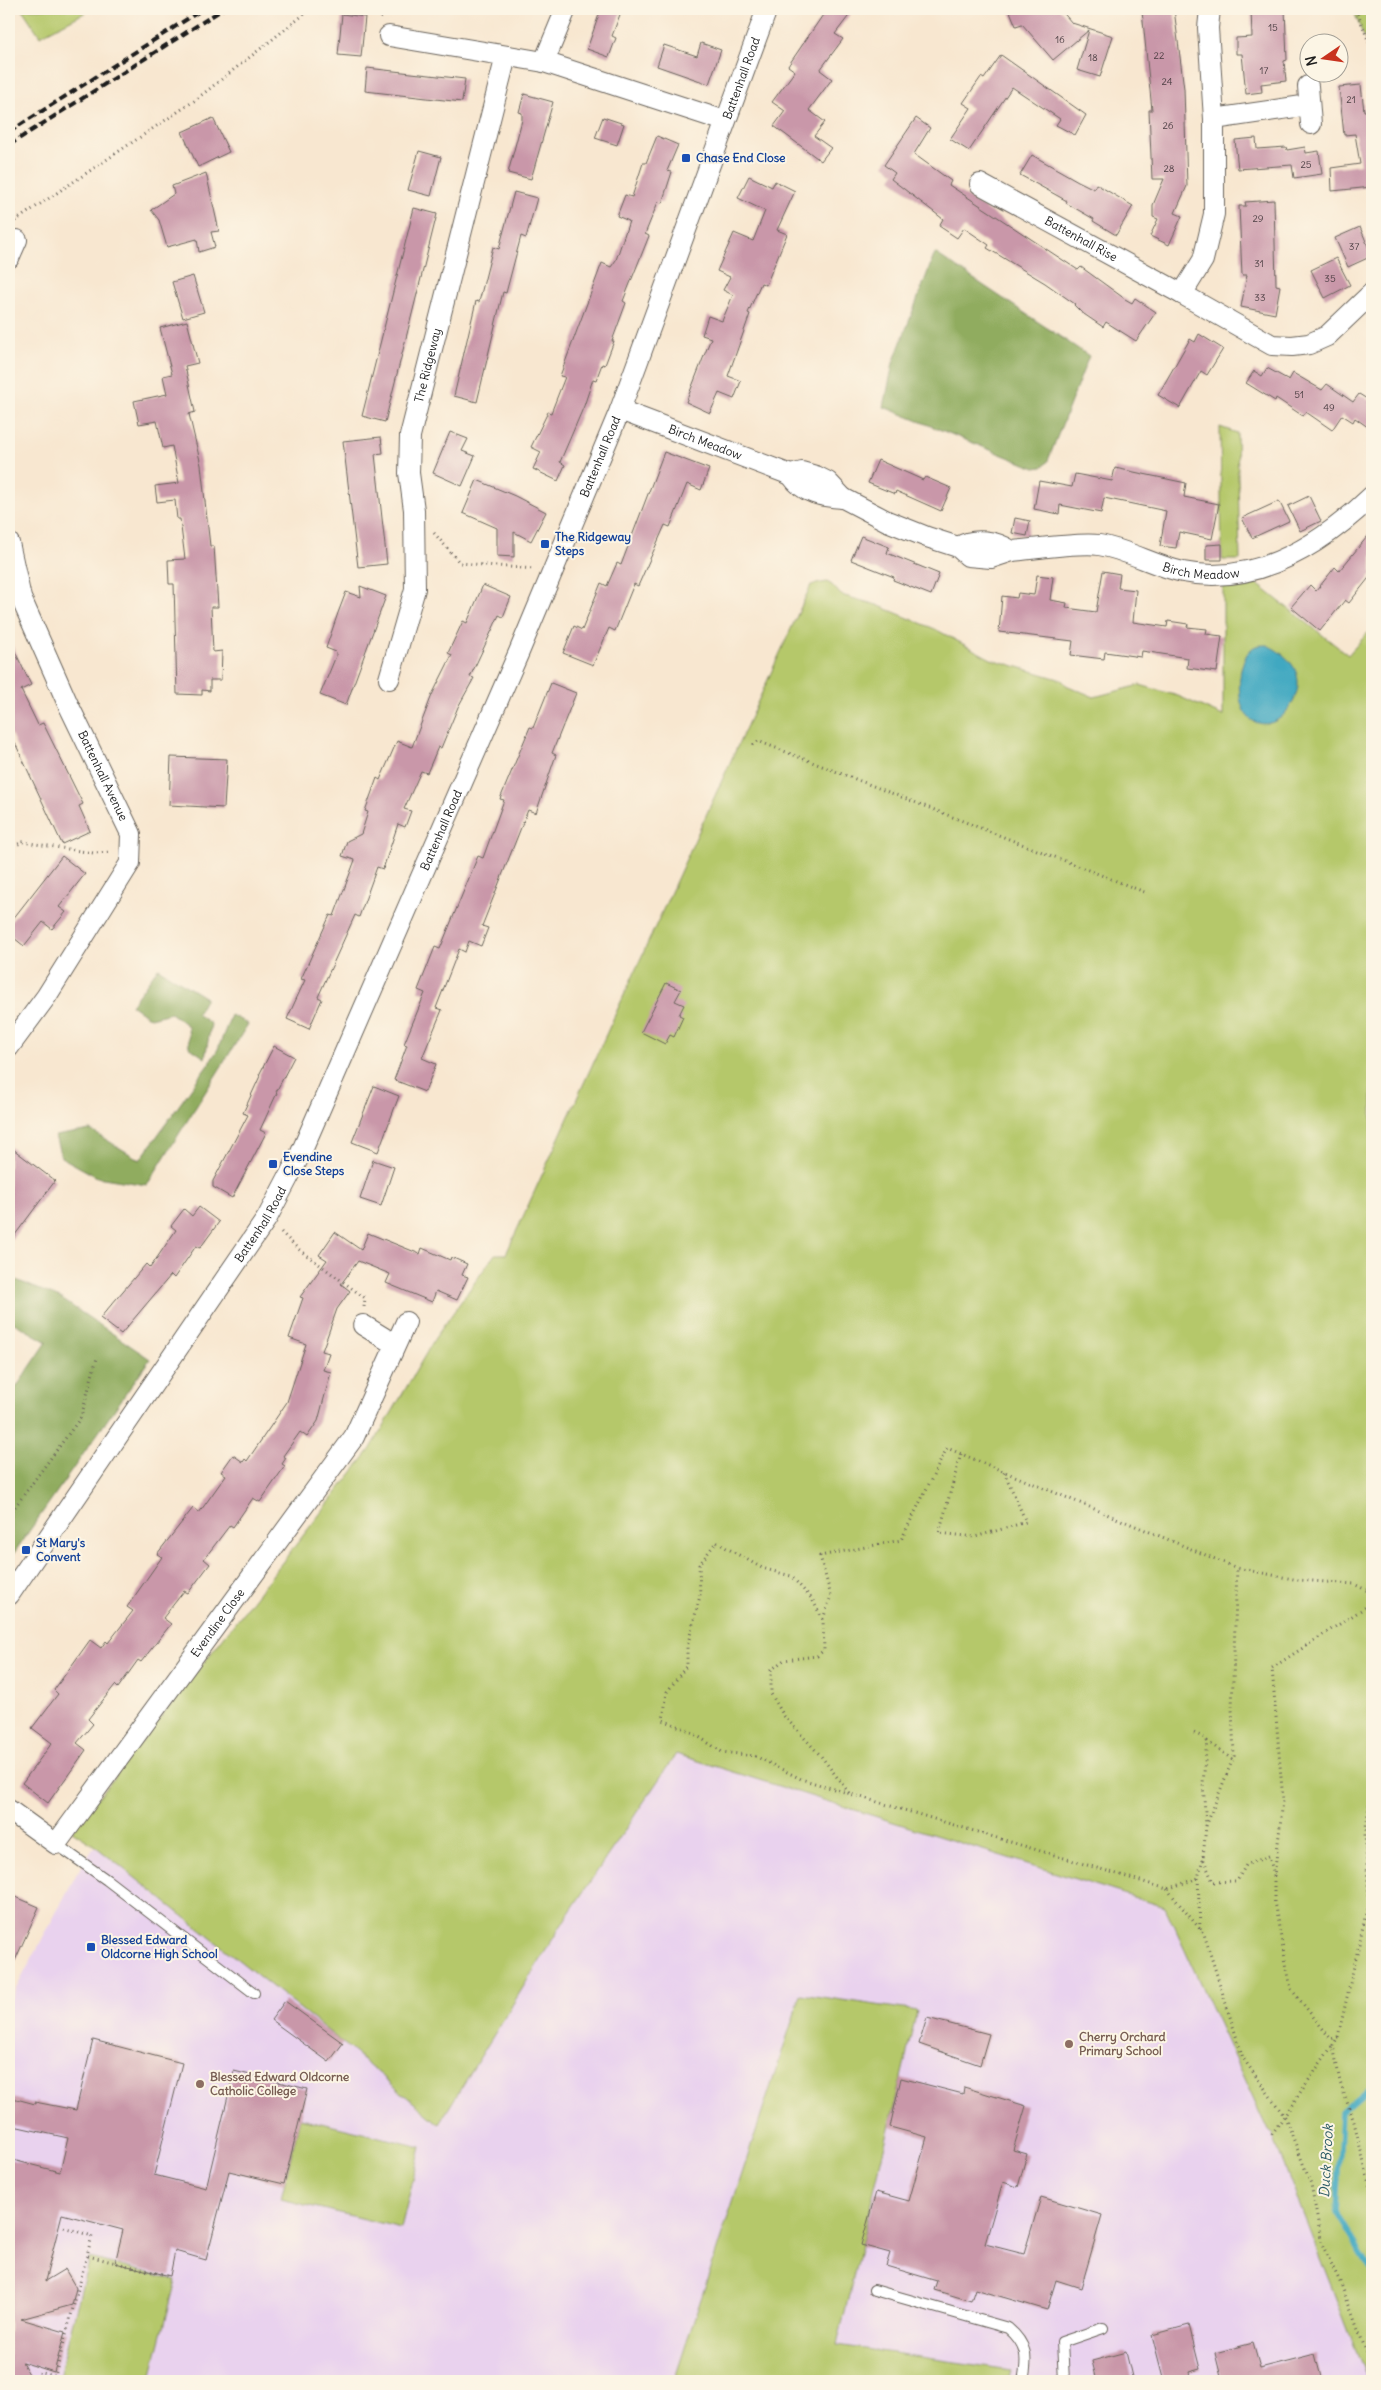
<svg xmlns="http://www.w3.org/2000/svg" width="1381" height="2390" viewBox="0 0 1381 2390" font-family="Delius,sans-serif">
  <style>
    .built { fill: #e9d2ee }
    .green { fill: #b5c86b; stroke: #687244 }
    .forest { fill: #90ac5f; stroke: #56643e }
    .water { fill: #40a8c1; stroke: #2e626e }
    .lines { fill: none; stroke-linecap: round; stroke-linejoin: round }
    .stream { stroke: #40a8c1; stroke-width: 5.5 }
    .building { fill: #c997a9 }
    .service-casing { stroke: #69635b; stroke-width: 12 }
    .minor-casing { stroke: #69635b; stroke-width: 22 }
    .path { stroke: #69635b; stroke-width: 3; stroke-dasharray: 1 4; stroke-linecap: butt }
    .service { stroke: #fff; stroke-width: 10 }
    .minor { stroke: #fff; stroke-width: 20 }
    .rail { stroke: #1c1c1c; stroke-width: 4; stroke-dasharray: 8 4; stroke-linecap: butt }
    .transit-dot { fill: #1a4fb4; stroke: #fcf5e5; stroke-width: 2 }
    .education-dot { fill: #8d6e63; stroke: #fcf5e5; stroke-width: 2 }
    .labels { text-anchor: middle; stroke-width: 4; stroke-linejoin: round; paint-order: stroke }
    .number-label { font-size: 10px; fill: #473b3f }
    .street-label { font-size: 12px; fill: #1c1c1c; stroke: #fcf5e5 }
    .transit-label { font-size: 12px; font-weight: bold; fill: #164399; stroke: #fcf5e5; text-anchor: start }
    .education-label { font-size: 12px; font-weight: bold; fill: #785e54; stroke: #fcf5e5; text-anchor: start }
    .water-label { font-size: 14px; font-style: italic; fill: #2c5b66; stroke: #fcf5e5 }
  </style>
  <rect width="100%" height="100%" fill="#fcf5e5"/>
  <filter id="ink" filterUnits="userSpaceOnUse"><feTurbulence type="fractalNoise" baseFrequency=".02" numOctaves="2"/><feDisplacementMap in="SourceGraphic" scale="10" xChannelSelector="R" yChannelSelector="G"/><feConvolveMatrix kernelMatrix="1 2 1 2 8 2 1 2 1" color-interpolation-filters="sRGB"/></filter>
  <filter id="wash" filterUnits="userSpaceOnUse"><feTurbulence type="fractalNoise" baseFrequency=".0096" numOctaves="4" result="noise"/><feDisplacementMap in="SourceGraphic" scale="20" xChannelSelector="R" yChannelSelector="G"/><feGaussianBlur stdDeviation="1.12" result="paint"/><feColorMatrix in="noise" values="0 0 0 0 0 0 0 0 0 0 0 0 0 0 0 0 0 1.4 0 .05"/><feComposite in="paint" operator="in"/></filter>
  <g filter="url(#wash)">
    <rect width="100%" height="100%" fill="#f8e7d0"/>
    <!-- built -->
    <path class="built" d="M676 1754 1165 1907 1268 2131 1272 2134 1368 2381H1009L1010 2370 837 2345 917 2011 801 1994 674 2381H9V2002L77 1873 95 1846 343 2043 439 2124 567 1916Z"/>
    <!-- green -->
    <path class="green" d="M22 9H92L40 36Z
      M1353 9H1372V58Z
      M1220 427 1237 433 1240 560H1222Z
      M827 582 832 585 841 595 877 605 935 629 991 659 1062 680 1066 685 1094 697 1140 685 1178 696 1223 716V587L1256 583 1348 655 1372 628V2381H1368L1272 2134 1268 2131 1165 1907 676 1754 567 1916 439 2124 343 2043 95 1846 72 1831 370 1450 435 1338 495 1254H506L811 585Z
      M801 1994 917 2011 837 2345 1011 2370 1008 2381H674Z
      M300 2118 421 2147 401 2228 281 2199Z
      M89 2258 176 2280 150 2381H58Z"/>
    <!-- forest -->
    <path class="forest" d="M935 253 1089 356 1047 463 1042 467 1035 468 884 407 893 363Z
      M158 968 206 998 197 1014 211 1024 205 1058 189 1047 188 1026 171 1013 150 1018 131 1005Z
      M231 1015 248 1024 147 1185 97 1177 61 1157 55 1136 90 1130 140 1160 210 1062 218 1049Z
      M9 1277 60 1298 150 1359 9 1560V1398L47 1342 14 1323H9Z"/>
    <!-- water -->
    <path class="water" d="M1267 645C1297 659 1309 683 1286 712 1273 729 1249 728 1242 706 1237 691 1238 654 1256 646 1259 645 1264 645 1267 645Z"/>
    <g class="lines">
      <!-- stream -->
      <path class="stream" d="M1372 2086 1341 2112 1336 2212 1372 2271"/>
    </g>
    <g id="blocks">
      <!-- building -->
      <path class="building" d="M601 9H622L612 36 616 38 609 57 587 49Z
        M827 9H854L835 34 843 39 820 70 832 79 809 110 825 122 814 136 831 148 821 161 774 126 785 111 772 102 795 71 788 66Z
        M1009 9H1060L1072 23 1113 36 1100 77 1077 70 1089 30 1053 60 1022 24 1016 26Z
        M1152 9H1174L1184 89 1187 186 1175 213 1182 216 1169 245 1150 236 1158 219 1153 217V205L1164 179H1152L1149 110H1152L1142 11Z
        M1251 9H1285L1287 60 1284 61 1286 81 1261 84 1262 92 1246 94 1242 54H1236V38L1252 37Z
        M342 14 365 17 361 57 338 55Z
        M701 43 721 50 709 84 657 66 664 45 697 56Z
        M1001 55 1086 115 1075 135 1056 125 1060 119 1012 87 969 151 950 139 971 108 963 103 981 77 984 79Z
        M367 68 465 79 462 102 365 91Z
        M1361 85 1364 111H1372V187L1332 191 1331 168 1360 164 1355 134 1344 135 1339 87Z
        M524 94 553 102 531 179 508 173 522 120V113L519 112Z
        M603 117 624 124 617 145 595 138Z
        M213 118 229 152 198 167 182 132Z
        M916 118 930 128 914 154 951 181 949 185 1078 270 1081 267 1125 299 1132 303 1135 298 1156 312 1136 341 1106 322 1103 327 1081 312 1074 305 1075 304 1045 283 987 248 989 245 964 228 957 238 939 226 943 219 891 179 895 173 884 165Z
        M657 136 678 145 667 171 672 172 662 203 658 202 645 234 649 236 623 301 626 303 612 341H614L605 365 602 364 596 380 593 379 584 406 560 462 565 465 558 481 533 469 541 452 531 447 548 412 551 413 565 377 560 376 602 263 611 267 616 260 629 221 617 216 625 195 632 197 643 163H646Z
        M1256 138 1257 149 1286 147 1287 150 1305 147 1306 153 1319 151 1322 174 1294 178 1292 165 1238 169 1235 140Z
        M419 151 441 157 431 196 408 190Z
        M1032 155 1078 181 1094 189 1096 184 1133 206 1116 235 1093 221 1094 219 1066 203 1067 201 1020 175Z
        M206 173 219 231 211 232 215 247 199 252 197 239 167 247 159 220 151 210 174 194 172 186Z
        M749 176 772 187 775 181 795 191 777 230 787 234 766 285 761 283 748 313 750 314 728 376 741 381 734 399 719 393 710 413 686 402 711 338 702 335 708 316 722 321 733 295 723 290 730 277 717 271 734 233 753 241 765 211 738 198Z
        M514 192 537 198 526 238 521 236 506 293 503 292 477 402 454 396 476 301 479 302 493 247 499 249Z
        M1274 200 1276 285 1280 286 1275 314 1241 307 1247 275H1242L1239 206H1246L1245 202Z
        M414 208 437 214 385 422 362 416Z
        M1360 227 1372 256 1348 267 1335 238Z
        M1336 258 1350 285 1325 298 1311 270Z
        M193 276 204 312 183 318 172 282Z
        M187 321 198 363 185 366 195 412 189 414 201 465 210 546H214L218 607H211L213 652 222 651 221 680H210V691L202 690V695L177 694 174 584H169L168 560 185 559 180 519H177L175 500 157 502 155 486 179 483 172 446 163 448 157 421 139 424 134 401 167 394 163 376 172 374 160 328Z
        M1199 334 1223 349 1207 375 1201 371 1180 408 1158 395 1190 339 1195 342Z
        M1267 368 1289 380 1293 373 1322 390 1327 384 1353 402 1359 394 1372 402V430L1355 418 1353 422 1342 415 1332 430 1306 412 1303 416 1276 398 1275 401 1246 383 1254 371 1262 376Z
        M450 432 468 439 462 451 475 456 462 486 433 473Z
        M381 437 383 453 375 454 387 564 358 567 343 441Z
        M664 452 709 469 701 490 687 484 670 527 665 525 638 586 634 584 615 631 609 628 593 665 563 653 574 626 582 630 601 583 607 586 617 563 621 565Z
        M878 460 923 480 925 477 951 488 941 511 896 491 895 494 868 483Z
        M1115 468 1186 483 1184 497 1219 504 1212 539 1179 532 1176 548 1160 546 1166 511 1104 498 1101 513 1060 505 1059 514 1034 509 1039 481 1072 487 1075 474 1112 481Z
        M477 480 515 496 546 512 531 541 514 532V557L497 556V528L463 513Z
        M1309 496 1321 521 1300 531 1288 506Z
        M1279 501 1289 521 1252 538 1242 518Z
        M1015 518 1030 521 1027 536 1012 533Z
        M1372 531V574L1349 603 1345 600 1320 631 1291 607 1310 585 1316 591 1335 567 1339 571Z
        M861 536 889 547 887 553 939 574 931 595 893 580 894 577 851 560Z
        M1222 544V560H1206V545Z
        M1103 571 1120 574 1118 588 1136 590 1133 622 1167 627 1168 621 1188 624 1187 627 1207 629 1206 634 1222 636 1217 672 1187 668 1188 658 1142 651 1141 657 1105 652 1104 659 1071 655 1073 641 999 632 1002 596 1017 598 1018 593 1034 595 1037 575 1053 577 1050 600 1067 603 1066 608 1096 612Z
        M483 585 511 597 503 617 499 615 494 626 470 677 474 678 458 707 441 748 438 747 427 773 421 771 404 809 411 811 405 827 398 824 383 869 377 867 359 917 355 915 318 997 322 999 309 1029 287 1019 305 980 301 979 330 915 334 916 355 860 342 856 347 841 361 834 368 812 365 811 377 778 380 780 397 741 412 747 432 695 452 655 448 653 463 621 467 623Z
        M360 586 386 596 346 705 320 695 336 656V652L326 648 338 613 346 592 361 597Z
        M9 639 31 685 21 690 38 725 43 723 83 804 79 806 90 831 62 844 9 730Z
        M551 683 576 693 552 753 556 755 536 813 528 810 482 926 488 928 481 946 469 941 465 952 459 949 436 1008 442 1010 422 1058 436 1064 425 1092 394 1080 407 1045 404 1044 425 993 418 990 435 947 440 949 478 856 483 858 504 800 500 799 530 727 533 728Z
        M171 757 227 759 224 808 169 805Z
        M62 856 85 874 59 907 66 912 52 929 43 922 24 946 9 934V924Z
        M666 983 681 990 675 1001 684 1005 679 1015 683 1017 674 1037 670 1035 665 1044 641 1032Z
        M274 1046 294 1057 276 1092 277 1093 260 1130 266 1133 232 1198 213 1187V1181L248 1115 243 1113 260 1076 259 1075Z
        M374 1086 399 1096 378 1152 352 1142Z
        M9 1146 55 1181 9 1243Z
        M373 1160 394 1167 381 1206 360 1199Z
        M199 1207 219 1222 200 1248 196 1246 174 1278 171 1275 121 1334 100 1318 146 1264 150 1268 176 1230 171 1226 184 1209 192 1216Z
        M335 1232 361 1250 368 1233 420 1254 422 1248 450 1260 451 1257 467 1264 462 1275 468 1277 457 1300 436 1291 432 1302 386 1283 390 1274 358 1261 341 1284 350 1291 337 1309 322 1351 329 1353 323 1370 331 1372 318 1421 307 1437 300 1432 283 1456 286 1458 282 1464 285 1466 260 1502 253 1498 233 1527 230 1525 204 1559 210 1564 188 1593 184 1591 163 1618 171 1624 141 1662 138 1660 118 1688 115 1685 88 1719 93 1724 77 1743 86 1750 48 1803 22 1783 52 1743 32 1728 58 1694 54 1690 90 1640 101 1648 106 1641 108 1643 133 1611 127 1607 162 1557 157 1554 193 1508 199 1513 226 1475 221 1472 233 1455 243 1462 245 1459 247 1461 287 1402 306 1344 289 1338 303 1298 300 1297 327 1260 319 1255Z
        M9 1894 39 1907 9 1974Z
        M285 2001 343 2043 329 2062 271 2020Z
        M927 2018 989 2034 980 2065 919 2044Z
        M93 2040 182 2063 154 2175 206 2188 234 2071 307 2089 284 2184 229 2171 206 2260 175 2251 170 2276 115 2263 123 2230 62 2214 45 2281 65 2269 76 2288 72 2305 21 2319 65 2332 54 2372 22 2362 33 2381H9V2159L60 2172 68 2138 9 2125V2097L35 2104V2102L76 2110Z
        M901 2078 963 2094 964 2087 1026 2106 1013 2150 1027 2154 1018 2187 1003 2182 985 2244 1024 2254 1041 2197 1102 2215 1081 2288 1056 2280 1047 2310 975 2289 971 2301 934 2290 937 2281 886 2266 890 2253 861 2245 876 2192 909 2201 927 2137 890 2127Z
        M1189 2325 1200 2369 1189 2372 1191 2381H1164L1152 2335Z
        M1253 2343 1260 2368 1315 2354 1322 2381H1222L1215 2353Z
        M1126 2352 1133 2381H1097L1092 2361Z"/>
    </g>
  </g>
  <g filter="url(#ink)">
    <use href="#blocks" fill-opacity="0" stroke="#69635b" stroke-width="1"/>
    <g class="lines">
      <!-- service casing -->
      <g class="service-casing">
        <path id="service" d="M56 1844 107 1880 254 1993
          M874 2290 1008 2328C1027 2344 1028 2357 1023 2381
          M1064 2381 1062 2342 1103 2328"/>
      </g>
      <!-- minor casing -->
      <g class="minor-casing">
        <g id="minor">
          <path d="M389 36 544 62 725 121"/>
          <path d="M544 62 566 9"/>
          <path d="M1308 86 1311 124"/>
          <path d="M1214 119 1309 105"/>
          <path id="s1" d="M980 184 1182 294 1203 260 1214 214V119L1208 28 1210 9"/>
          <path d="M9 258 17 240"/>
          <path d="M1182 294 1272 345 1292 346 1309 344 1327 336 1372 293"/>
          <path id="s2" d="M620 410 791 475 802 472 816 476 828 482 843 498 887 521 927 537 958 547 968 556 991 558 1012 551C1034 549 1080 542 1099 545 1129 550 1154 566 1183 572 1256 587 1322 544 1372 496"/>
          <path d="M791 475C804 494 822 497 843 498"/>
          <path id="s3" d="M9 543 21 598 67 702 131 834 130 863 46 997 9 1047"/>
          <path d="M958 547C975 537 996 541 1012 551"/>
          <path id="s4" d="M389 679 415 589 414 510 409 473 410 436 506 56"/>
          <path d="M363 1325 394 1344"/>
          <path id="s5" d="M9 1595 267 1218 300 1155 519 652 620 410 767 9"/>
          <path id="s6" d="M9 1810 56 1844 354 1437 406 1322"/>
        </g>
      </g>
      <!-- path -->
      <path class="path" d="M368 9 382 18
        M1356 9 1372 50
        M15 221 194 101 311 9
        M434 533 460 563 534 569
        M753 745 758 741 1147 893
        M9 848 23 842 93 853 111 852
        M281 1232 297 1248 365 1298 364 1307
        M961 1454 939 1533 975 1537 1026 1522 1004 1472
        M9 1515 81 1417 97 1358
        M823 1619 831 1596 820 1556 901 1540 947 1448 1237 1568
        M1194 1733 1203 1737 1207 1741 1203 1783 1206 1826 1203 1858 1213 1882 1237 1881 1246 1865 1269 1856 1274 1875
        M1207 1741 1233 1760
        M1372 1785 1365 1834 1369 1900 1338 2037 1333 2045 1340 2082 1354 2122 1372 2196
        M849 1793 821 1756 784 1716 771 1694V1670L784 1660 817 1656 824 1650 823 1620 812 1599 791 1576 762 1568 716 1542 699 1565 700 1596 687 1647V1665L667 1692 663 1720 690 1731 722 1752 755 1756 801 1779 1167 1889 1198 1878 1203 1858
        M1206 1826 1234 1756 1232 1708 1237 1568 1298 1580 1354 1584 1372 1593
        M1198 1878 1200 1929
        M1167 1889 1204 1934 1243 2058 1285 2117 1311 2184 1322 2244 1341 2284 1372 2367
        M1338 2037 1331 2039 1291 1989 1274 1902V1877L1283 1801 1272 1668 1372 1603
        M1272 2134 1332 2046
        M88 2256 170 2276
        M40 2381 38 2372 55 2376 92 2236 63 2227"/>
      <!-- service -->
      <use href="#service" class="service"/>
      <!-- minor -->
      <use href="#minor" class="minor"/>
      <!-- rail -->
      <path class="rail" d="M9 132 203 9
        M9 145 223 9"/>
    </g>
  </g>
  <!-- markers -->
  <g class="transit-dot">
    <rect x="681" y="153" width="10" height="10" rx="2.5"/>
    <rect x="540" y="539" width="10" height="10" rx="2.5"/>
    <rect x="268" y="1159" width="10" height="10" rx="2.5"/>
    <rect x="21" y="1545" width="10" height="10" rx="2.5"/>
    <rect x="86" y="1942" width="10" height="10" rx="2.5"/>
  </g>
  <g class="education-dot">
    <circle cx="1069" cy="2044" r="5"/>
    <circle cx="200" cy="2084" r="5"/>
  </g>
  <g class="labels">
    <!-- number labels -->
    <g class="number-label">
      <text x="1273" y="31">15</text>
      <text x="1060" y="43">16</text>
      <text x="1159" y="59">22</text>
      <text x="1093" y="61">18</text>
      <text x="1264" y="74">17</text>
      <text x="1167" y="85">24</text>
      <text x="1351" y="103">21</text>
      <text x="1168" y="129">26</text>
      <text x="1306" y="168">25</text>
      <text x="1169" y="172">28</text>
      <text x="1258" y="222">29</text>
      <text x="1354" y="250">37</text>
      <text x="1259" y="267">31</text>
      <text x="1330" y="282">35</text>
      <text x="1260" y="301">33</text>
      <text x="1299" y="398">51</text>
      <text x="1329" y="411">49</text>
    </g>
    <!-- street labels -->
    <g class="street-label">
      <text dy="4" stroke="none"><textPath href="#s5" startOffset="1692">Battenhall Road</textPath></text>
      <text dy="4" stroke="none"><textPath href="#s1" startOffset="115">Battenhall Rise</textPath></text>
      <text dy="4" stroke="none"><textPath href="#s4" startOffset="320">The Ridgeway</textPath></text>
      <text dy="4" stroke="none"><textPath href="#s2" startOffset="91">Birch Meadow</textPath></text>
      <text dy="4" stroke="none"><textPath href="#s5" startOffset="1288">Battenhall Road</textPath></text>
      <text dy="4" stroke="none"><textPath href="#s2" startOffset="622">Birch Meadow</textPath></text>
      <text dy="4" stroke="none"><textPath href="#s3" startOffset="252">Battenhall Avenue</textPath></text>
      <text dy="4" stroke="none"><textPath href="#s5" startOffset="882">Battenhall Road</textPath></text>
      <text dy="4" stroke="none"><textPath href="#s5" startOffset="448">Battenhall Road</textPath></text>
      <text dy="4" stroke="none"><textPath href="#s6" startOffset="332">Evendine Close</textPath></text>
    </g>
    <!-- transit labels -->
    <g class="transit-label">
      <text x="696" y="162">Chase End Close</text>
      <text x="555" y="541">The Ridgeway<tspan x="555" dy="14">Steps</tspan></text>
      <text x="283" y="1161">Evendine<tspan x="283" dy="14">Close Steps</tspan></text>
      <text x="36" y="1547">St Mary's<tspan x="36" dy="14">Convent</tspan></text>
      <text x="101" y="1944">Blessed Edward<tspan x="101" dy="14">Oldcorne High School</tspan></text>
    </g>
    <!-- education labels -->
    <g class="education-label">
      <text x="1079" y="2041">Cherry Orchard<tspan x="1079" dy="14">Primary School</tspan></text>
      <text x="210" y="2081">Blessed Edward Oldcorne<tspan x="210" dy="14">Catholic College</tspan></text>
    </g>
    <!-- water labels -->
    <g class="water-label">
      <text transform="translate(1326 2161) rotate(-87)" y="5">Duck Brook</text>
    </g>
  </g>
  <!-- margin -->
  <rect width="1381" height="2390" fill="none" stroke="#fcf5e5" stroke-width="30"/>
  <!-- north arrow -->
  <g transform="translate(1324 58) rotate(257)"><circle r="24" fill="#fcf5e5" stroke="#a29e95"/>
  <path d="M0-4L9 19L0 12L-9 19Z" fill="#c8321e"/>
  <text y="-8" font-size="14" font-weight="bold" text-anchor="middle" fill="#1c1c1c">N</text>
  </g>
</svg>
